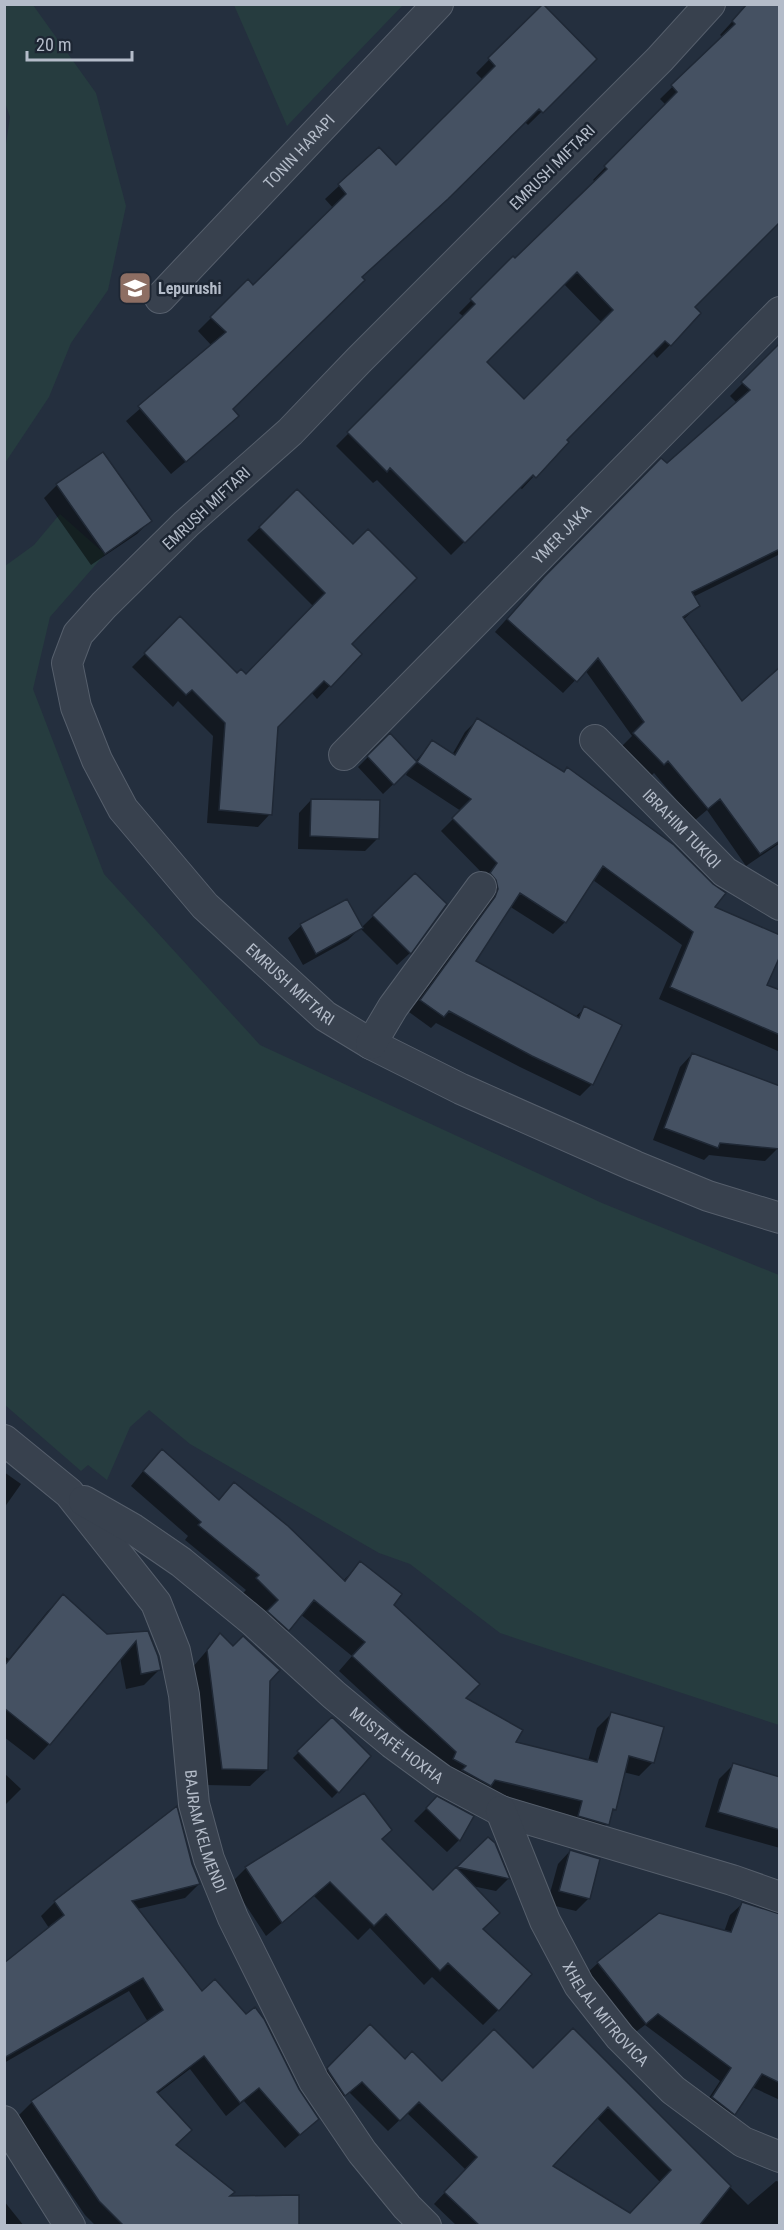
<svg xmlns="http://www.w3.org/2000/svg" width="784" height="2230" viewBox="0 0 784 2230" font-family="'Roboto Condensed',sans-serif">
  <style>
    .green { fill: #263c3f }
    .shadow { fill: #0007; fill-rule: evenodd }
    .building { fill: #455162; stroke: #1f2835; stroke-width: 1.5; fill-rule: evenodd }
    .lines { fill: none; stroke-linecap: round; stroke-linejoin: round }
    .minor-casing { stroke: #565f6c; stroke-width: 32 }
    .minor { stroke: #38414e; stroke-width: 30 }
    .labels { text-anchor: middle; stroke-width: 5; stroke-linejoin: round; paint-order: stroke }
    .street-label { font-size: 16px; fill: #b4bcc9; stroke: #1d2633 }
    .poi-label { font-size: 16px; font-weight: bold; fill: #b4bcc9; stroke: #1d2633; text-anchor: start }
  </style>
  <rect width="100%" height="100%" fill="#242f3e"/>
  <!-- green -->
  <path class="green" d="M5 4 33 5 96 93 126 206 108 290 71 343 49 397 5 463 4 157 10 117 4 100Z
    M234 5H403L287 126Z
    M60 514 105 554 50 617 33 689 104 874 260 1045 602 1203 779 1275V1725L500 1633 410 1564 379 1553 190 1444 149 1410 130 1427 107 1480 88 1465 81 1471 5 1405V566L34 545Z"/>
  <!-- shadow -->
  <path class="shadow" d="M748 4 780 76V223L778 222 692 307 699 313 670 345 657 358 652 352 564 440 567 442 534 476 522 489 519 487 451 555 377 480 373 483 336 446 464 317 459 313 513 258 515 260 596 182 593 180 666 105 660 99 723 37 720 35ZM563 283 602 323 524 401 484 362Z
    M542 6 595 59 528 125 524 121 361 278 231 410 223 430 171 474 126 421 212 346 198 331 248 281 253 287 334 209 325 199 339 186 379 149 396 167 483 80 476 73Z
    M780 345V554L693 597 698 606 683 620 742 703 780 706V843L746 866 707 810 694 821 654 773 650 777 621 747 632 736 585 670 563 693 495 632 531 592 661 460 667 465 737 403 730 396Z
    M57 485 150 521 137 534 91 565 44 498Z
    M297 491 350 644 360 654 317 699 311 692 276 727 270 814 258 827 207 823 213 736 178 701 173 707 132 667 180 619 237 676H245L313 606 247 540Z
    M477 720 712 908 765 986 780 991V1052L659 999 682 945 593 880 565 922 553 934 509 906 474 962 575 1017 585 1008 592 1084 580 1096 520 1067 436 1023 431 1028 409 1012 483 911 486 903 485 876 441 831 461 811 406 775 409 769 383 794 358 767 390 735 415 762 432 742 452 755 465 732Z
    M311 800 378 838 365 851 298 849 299 813Z
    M415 875 445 905 410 953 397 965 360 928 348 940 303 965 288 938 301 926 346 901 361 928Z
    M692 1054 778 1148 765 1161 709 1155 704 1160 653 1140 680 1067Z
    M148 1465 218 1501 234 1484 343 1581 360 1563 464 1699 514 1743 588 1761 597 1728 611 1714 653 1762 639 1776 623 1772 614 1809 610 1813 607 1824 593 1838 565 1830 569 1815 482 1793 443 1767 339 1671 352 1656 300 1614 274 1644 265 1615 243 1593 246 1590 185 1540 188 1536 131 1486Z
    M4 1472 21 1484 4 1508Z
    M63 1596 107 1636 147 1632 160 1669 144 1685 126 1689 120 1658 49 1744 34 1760 4 1737V1656L9 1659 47 1612Z
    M220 1635 267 1770 250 1786 206 1785 192 1668Z
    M332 1719 338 1792 332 1798 293 1758Z
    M733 1765 780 1778V1848L705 1827 719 1779Z
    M4 1773 21 1789 4 1806Z
    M437 1798 472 1817 459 1840 447 1852 414 1821Z
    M488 1839 494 1844 508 1879 496 1891 472 1886 498 2010 483 2025 432 1977 424 1985 370 1928 358 1940 314 1896 266 1936 231 1883 246 1868 381 1840 433 1892Z
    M570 1851 589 1898 576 1911 547 1904 558 1864Z
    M191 1864 199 1884 185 1898 137 1909 202 1993 297 2090 317 2119 285 2148 244 2101 226 2116 190 2069 157 2094 174 2146 227 2197 218 2226H96L85 2215 18 2116 32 2102 148 2022 129 1991 4 2063V1964L49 1928 41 1916 55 1902Z
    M742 1904 780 2038V2100L752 2087 734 2114 722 2126 701 2110 720 2081 645 2025 633 2034 586 1974 598 1963 724 1932 730 1915Z
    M370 2026 405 2061 442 2083 533 2071 573 2030 748 2205 776 2181 780 2182V2226H704L643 2200 660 2182 596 2117 551 2166 630 2215 667 2226H457L434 2204 466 2170 407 2113 388 2131 349 2092 333 2106 316 2081Z
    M4 2201 24 2226H4Z"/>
  <!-- building -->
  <path class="building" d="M543 4 597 59 543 113 539 109 448 199 362 277 365 280 233 409 239 416 186 462 138 406 226 332 210 317 248 279 253 285 346 194 338 184 379 147 396 165 495 66 488 58Z
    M747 4H780V222L695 307 701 313 671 346 665 341 567 440 569 442 536 478 533 475 465 543 390 468 387 472 347 432 475 304 470 299 513 256 515 258 607 169 604 166 677 92 671 85 735 24 732 21ZM577 272 613 310 524 399 487 362Z
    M780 343V549L692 592 700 606 683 617 742 701 780 667V841L760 854 720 799 708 809 668 761 664 765 633 733 644 722 598 658 577 682 507 619 544 577 661 458 667 463 750 390 741 382Z
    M103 452 152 521 105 554 56 484Z
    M297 489 353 544 368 529 417 578 352 644 362 654 331 687 324 681 278 727 272 815 219 810 225 723 192 690 186 695 144 653 180 616 237 673 241 669 246 674 325 593 259 527Z
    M477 718 564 772 567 767 674 845 713 884 726 893 715 907 780 935V956L767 985 780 990V1035L670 987 693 932 603 866 566 923 520 893 476 961 579 1018 584 1006 622 1025 593 1085 532 1056 449 1011 444 1017 420 1000 495 897 498 889 496 880 490 873 497 863 452 818 471 799 417 762 432 740 455 755Z
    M390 733 417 762 394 785 367 756Z
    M311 799 380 800 379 839 310 836Z
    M415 873 447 904 411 954 372 915Z
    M347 899 363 928 316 954 300 924Z
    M692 1053 780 1086V1149L720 1143 718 1148 664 1128Z
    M162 1449 219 1500 234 1482 288 1526 345 1581 360 1561 402 1594 394 1605 480 1684 466 1698 523 1730 516 1742 597 1762 611 1712 664 1727 654 1763 629 1756 616 1810 613 1809 609 1825 578 1816 582 1801 495 1780 491 1786 462 1770 466 1766 453 1759 456 1752 352 1656 365 1642 314 1600 289 1631 267 1611 278 1600 256 1578 259 1575 198 1525 201 1522 143 1471Z
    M63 1594 107 1634 148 1631 158 1656 161 1670 141 1674 136 1641 50 1745 4 1708V1666Z
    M220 1633 233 1646 243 1636 280 1670 270 1681 268 1770 222 1769 207 1650Z
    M332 1717 371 1756 339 1793 297 1751Z
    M733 1763 780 1777V1830L718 1812Z
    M364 1793 392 1830 382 1839 433 1890 456 1867 500 1913 483 1929 532 1974 499 2011 448 1963 440 1971 386 1914 374 1926 330 1882 282 1923 245 1867Z
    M437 1796 474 1816 460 1841 426 1808Z
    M177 1806 192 1864 200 1884 132 1901 202 1991 215 1979 246 2014 255 2007 264 2019 299 2089 319 2119 300 2135 259 2088 240 2103 204 2056 157 2092 192 2130 176 2145 235 2192 230 2196 299 2195V2226H124L99 2201 31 2101 163 2010 143 1978 4 2058V1963L64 1915 54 1901Z
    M488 1837 495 1843 510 1879 457 1867Z
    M570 1850 600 1859 590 1899 559 1891Z
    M742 1902 780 1914V2083L762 2074 735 2115 712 2097 731 2068 658 2014 646 2024 597 1962 659 1913 731 1932Z
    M370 2024 405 2059 412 2051 442 2081 494 2029 533 2068 573 2028 731 2186 699 2226H480L444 2192 477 2157 419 2102 400 2121 362 2082 345 2096 329 2072 327 2068ZM608 2107 671 2170 630 2213 553 2166Z"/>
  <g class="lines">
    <!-- minor casing -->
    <g class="minor-casing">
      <g id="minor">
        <path id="s1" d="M710 4 660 59 359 360 290 432 186 524 104 605 78 634 67 663 76 707 97 760 123 809 205 906 325 1016 371 1044 461 1089 635 1166 708 1196 780 1218"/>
        <path id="s2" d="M160 298 438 4"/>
        <path id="s3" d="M595 740 725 872 780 905"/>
        <path id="s4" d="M344 755 780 312"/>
        <path d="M371 1044 393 1007 481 887"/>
        <path id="s5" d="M4 1440 69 1493 156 1603 175 1651 184 1695 194 1804 209 1859 233 1918 314 2081 362 2152 407 2207 426 2226"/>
        <path id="s6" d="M84 1501 133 1529 181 1562 254 1622 334 1695 392 1743 441 1779 501 1811 732 1880 780 1897"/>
        <path id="s7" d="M501 1811 545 1921 579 1985 620 2037 673 2090 743 2142 780 2157"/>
        <path d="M4 2121 70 2226"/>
      </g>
    </g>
    <!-- minor -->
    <use href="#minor" class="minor"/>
  </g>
  <!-- icons -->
  <defs>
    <g id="school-square" transform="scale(1.725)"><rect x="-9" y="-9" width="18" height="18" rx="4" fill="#8d6e63" stroke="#1d2633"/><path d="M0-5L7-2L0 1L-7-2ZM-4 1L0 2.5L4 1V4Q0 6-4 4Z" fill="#fff"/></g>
  </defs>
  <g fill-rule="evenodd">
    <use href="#school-square" x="135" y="288"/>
  </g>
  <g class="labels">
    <!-- street labels -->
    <g class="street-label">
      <text dy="6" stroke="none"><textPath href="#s2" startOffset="202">TONIN HARAPI</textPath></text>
      <text transform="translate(552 167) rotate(-45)" y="6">EMRUSH MIFTARI</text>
      <text transform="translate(206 508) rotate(-43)" y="6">EMRUSH MIFTARI</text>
      <text dy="6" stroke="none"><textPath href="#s4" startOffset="310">YMER JAKA</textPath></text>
      <text dy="6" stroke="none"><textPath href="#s3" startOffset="124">IBRAHIM TUKIQI</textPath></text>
      <text dy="6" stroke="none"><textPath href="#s1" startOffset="1324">EMRUSH MIFTARI</textPath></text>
      <text dy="6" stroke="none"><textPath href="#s6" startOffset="398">MUSTAFË HOXHA</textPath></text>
      <text dy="6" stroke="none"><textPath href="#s5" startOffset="459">BAJRAM KELMENDI</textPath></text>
      <text dy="6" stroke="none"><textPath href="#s7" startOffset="230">XHELAL MITROVICA</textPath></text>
    </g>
    <!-- poi labels -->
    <g class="poi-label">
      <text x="158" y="294">Lepurushi</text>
    </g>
  </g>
  <!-- border -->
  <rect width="784" height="2230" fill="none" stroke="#b4bcc9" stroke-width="12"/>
  <!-- scale -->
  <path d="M27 51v9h105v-9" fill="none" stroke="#b4bcc9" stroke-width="3"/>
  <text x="36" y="51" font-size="18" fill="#b4bcc9" stroke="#1d2633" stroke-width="4.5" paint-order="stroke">20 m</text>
</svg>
